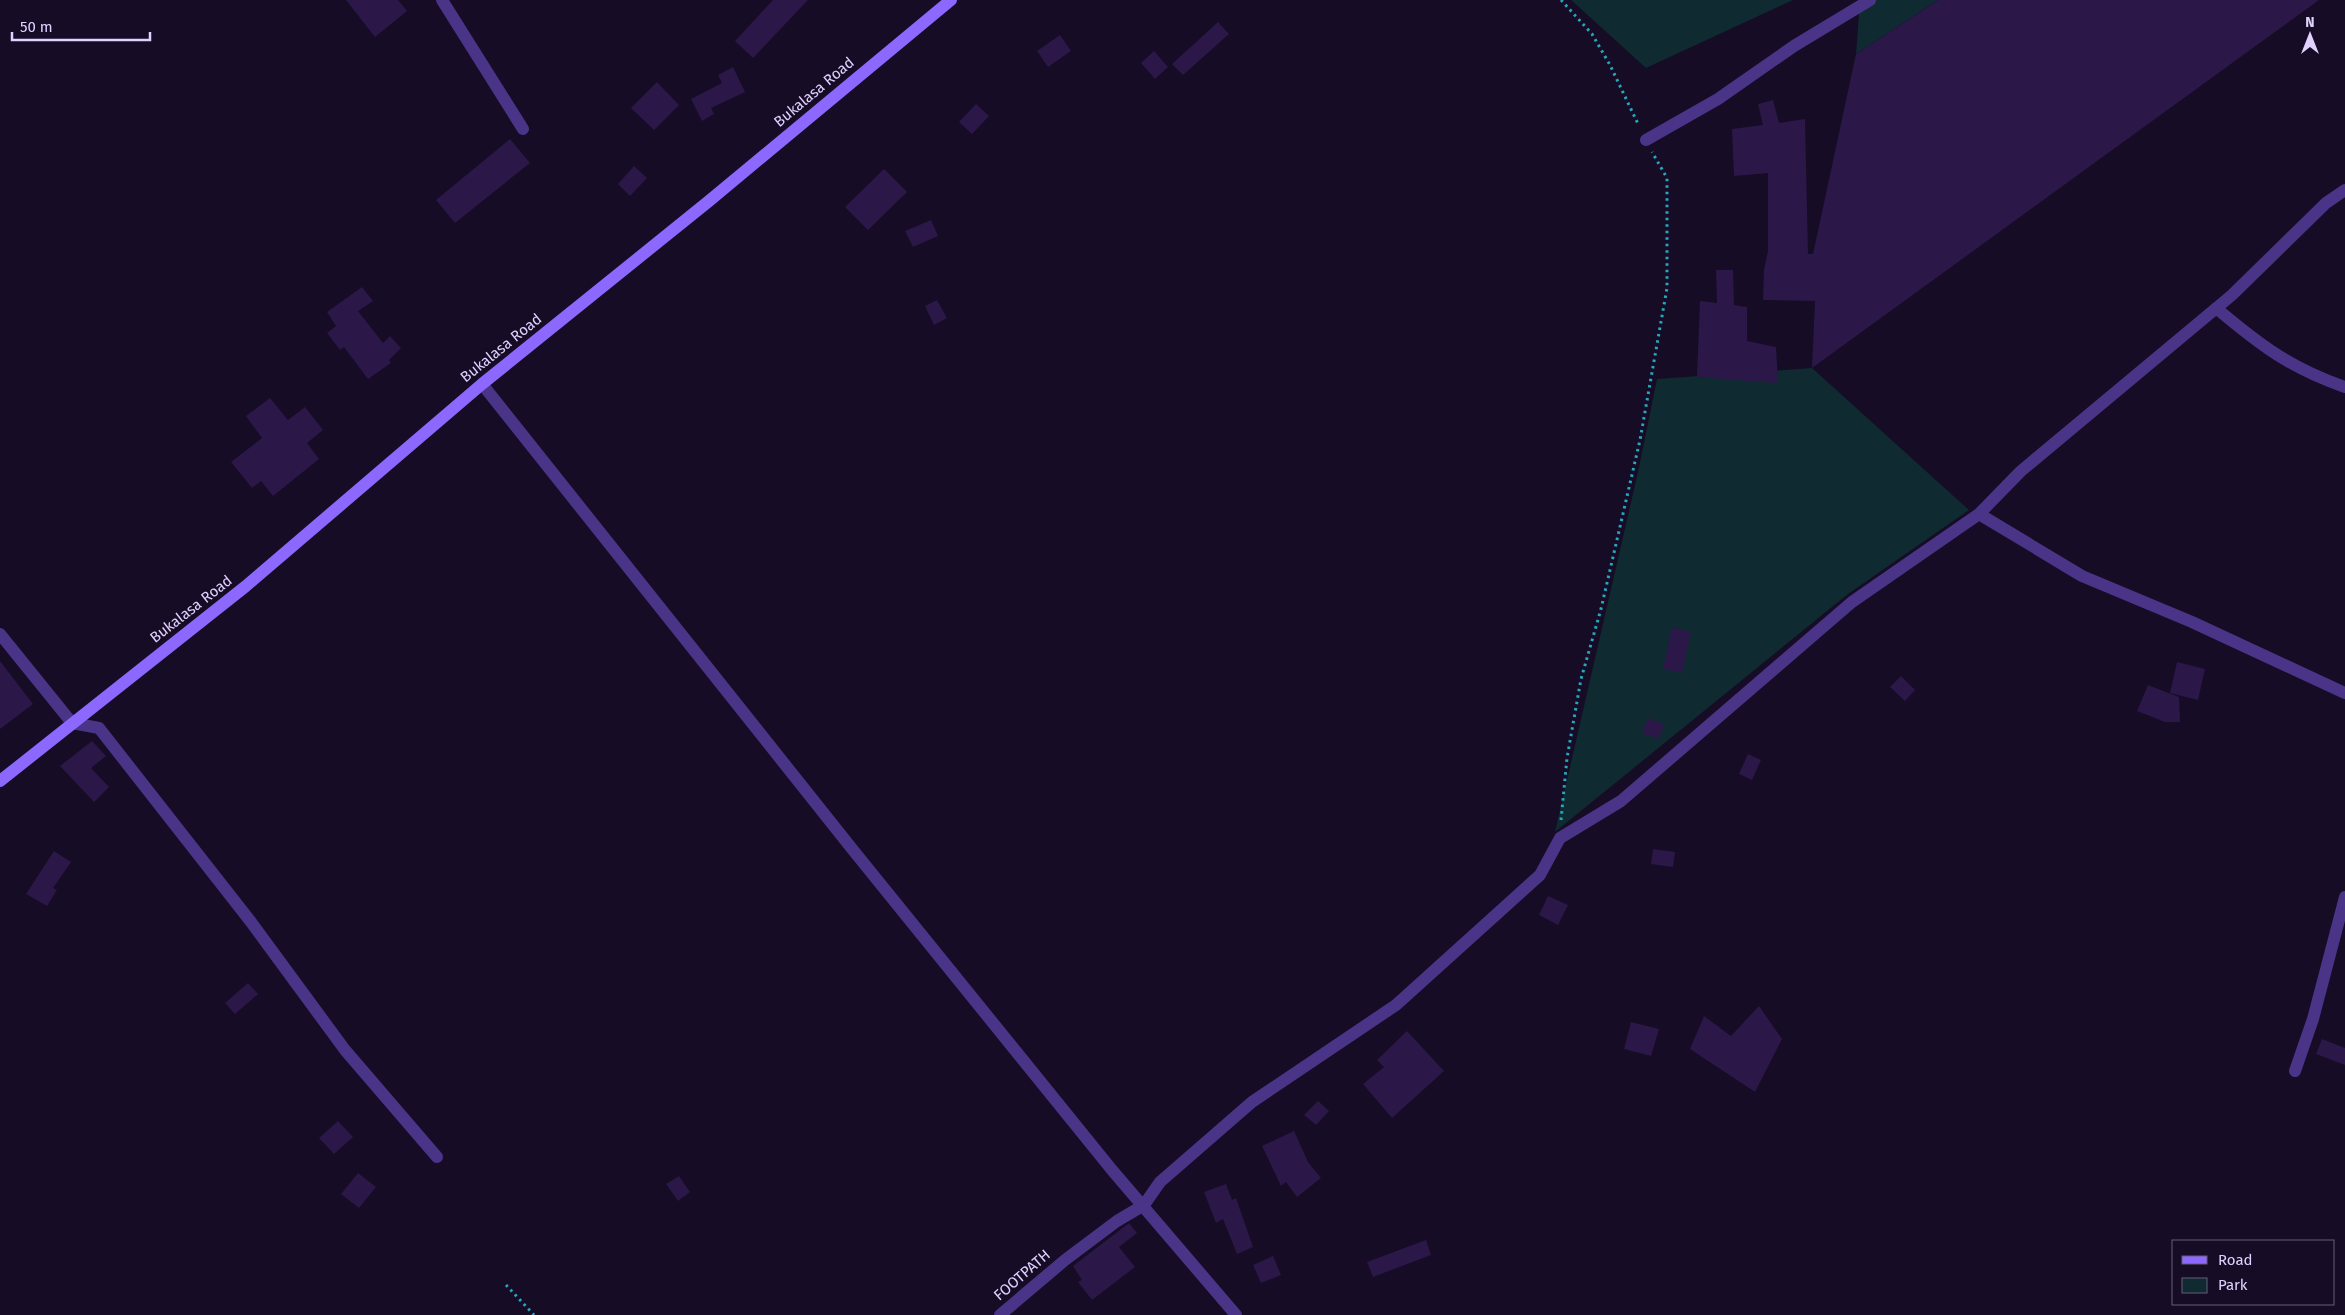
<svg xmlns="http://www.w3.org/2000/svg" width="2345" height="1315" viewBox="0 0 2345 1315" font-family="'Fira Sans',sans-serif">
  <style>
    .green { fill: #0f2a30 }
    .building { fill: #2b1748 }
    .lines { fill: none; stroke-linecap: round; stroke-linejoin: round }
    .path { stroke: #24a8bf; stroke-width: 3; stroke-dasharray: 2.5 4; stroke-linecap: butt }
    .street { stroke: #493488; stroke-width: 12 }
    .secondary { stroke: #8c68ff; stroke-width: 12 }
    .labels { text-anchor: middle; stroke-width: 4; stroke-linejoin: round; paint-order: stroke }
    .street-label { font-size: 15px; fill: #e0d1ff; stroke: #160c25 }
  </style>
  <rect width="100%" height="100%" fill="#160c25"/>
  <!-- green -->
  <path class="green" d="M1571 0H1793L1646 68Z
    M1860 0H1938L1856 54Z
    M1812 368 1969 510 1848 594 1555 832 1638 472 1657 379Z"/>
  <!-- building -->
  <path class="building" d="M346 0H398L407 11 375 37Z
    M773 0H808L753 58 735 41Z
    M1938 0H2319L1812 368 1815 301 1763 300 1764 270 1768 251V173L1734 176 1732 129 1763 125 1758 104 1773 100 1779 123 1805 119 1808 254H1813L1856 54Z
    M1218 22 1229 34 1183 75 1172 64Z
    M1060 35 1071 51 1048 67 1037 51Z
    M1154 51 1168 67 1155 79 1141 63Z
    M733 67 745 92 711 108 714 114 702 121 691 99 722 83 718 75Z
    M657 82 679 105 654 130 631 108Z
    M976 104 989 116 972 134 959 122Z
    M510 139 530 163 455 223 436 200Z
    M634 166 647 178 630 196 618 184Z
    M884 169 907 192 868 230 845 207Z
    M931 220 938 236 913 247 905 231Z
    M1716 270H1733L1734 305 1747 307V341L1776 347 1778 383 1697 377 1700 301 1717 303Z
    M362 287 373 301 358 311 383 343 390 336 401 348 389 360 391 363 368 379 344 347 340 350 327 333 336 326 327 312Z
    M937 300 947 318 934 325 925 306Z
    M270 398 288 420 305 407 323 430 307 443 319 459 273 496 261 481 252 488 231 462 262 438 246 416Z
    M1672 627 1691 632 1682 673 1663 669Z
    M0 661 33 704 0 729Z
    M2177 662 2205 669 2198 700 2170 693Z
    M1901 676 1915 690 1905 701 1890 687Z
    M2148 685 2179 697 2180 722H2165L2137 711Z
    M1648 718 1664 724 1659 739 1642 733Z
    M92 741 106 756 91 768 109 787 94 802 60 766Z
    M1748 754 1761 760 1752 780 1739 774Z
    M1653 849 1675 852 1673 867 1651 864Z
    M54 851 71 862 53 888 57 890 47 906 26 894Z
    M1548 896 1568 905 1558 925 1539 915Z
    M248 983 258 994 235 1014 225 1003Z
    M1759 1006 1782 1039 1755 1092 1690 1049 1704 1016 1731 1036Z
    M1631 1022 1659 1029 1651 1056 1624 1049Z
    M1407 1031 1444 1071 1392 1118 1363 1084 1384 1067 1377 1060Z
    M2322 1039 2345 1048V1065L2316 1054Z
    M1318 1101 1329 1111 1316 1125 1304 1115Z
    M338 1121 353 1137 334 1154 319 1138Z
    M1294 1131 1308 1162 1321 1178 1297 1197 1286 1182 1281 1186 1262 1146Z
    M358 1173 376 1187 359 1208 341 1194Z
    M679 1176 690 1192 678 1201 666 1184Z
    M1226 1184 1232 1200 1236 1198 1253 1247 1237 1254 1223 1219 1216 1223 1204 1192Z
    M1129 1223 1137 1233 1119 1247 1135 1267 1092 1300 1078 1282 1082 1280 1073 1266Z
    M1426 1240 1431 1255 1373 1277 1367 1262Z
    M1273 1256 1281 1275 1261 1283 1253 1265Z"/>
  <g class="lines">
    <!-- path -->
    <path class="path" d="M1561 0 1592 34 1610 65 1639 126
      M1561 820 1567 758 1581 679 1601 609 1640 440 1667 288V178L1652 152
      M506 1285 534 1315"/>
    <!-- street -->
    <path class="street" d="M442 0 523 129
      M1646 140 1718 99 1794 46 1870 0
      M2216 308C2260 345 2290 368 2345 387
      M482 384 853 850 1112 1170 1236 1315
      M1979 514 2082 576 2192 622 2345 693
      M0 634 72 723 99 728 251 922 345 1050 437 1157
      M2295 1071 2313 1019 2345 897
      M1000 1315 1065 1260 1117 1221 1144 1205 1160 1182 1252 1102 1396 1005 1540 875 1560 838 1621 801 1852 602 1979 514 2021 471 2232 295 2326 203 2345 190"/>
    <!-- secondary -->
    <path class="secondary" d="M0 781 246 586 482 384 709 201 951 0"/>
  </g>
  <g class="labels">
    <!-- street labels -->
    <g class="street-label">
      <text transform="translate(814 92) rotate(-40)" y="5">Bukalasa Road</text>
      <text transform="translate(501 348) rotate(-39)" y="5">Bukalasa Road</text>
      <text transform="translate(191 609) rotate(-38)" y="5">Bukalasa Road</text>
      <text transform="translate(1022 1275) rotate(-41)" y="5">FOOTPATH</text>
    </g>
  </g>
  <!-- legend -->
  <rect x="2172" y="1240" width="162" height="65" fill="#160c25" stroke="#675b7c"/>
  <rect x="2182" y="1256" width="25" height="8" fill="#8c68ff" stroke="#675b7c"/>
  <text x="2218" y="1265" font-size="15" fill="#e0d1ff">Road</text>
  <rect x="2182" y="1278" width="25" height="15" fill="#0f2a30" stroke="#675b7c"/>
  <text x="2218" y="1290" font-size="15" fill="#e0d1ff">Park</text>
  <!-- north arrow -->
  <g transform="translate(2310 35)" stroke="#160c25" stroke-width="4" paint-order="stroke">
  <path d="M0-4L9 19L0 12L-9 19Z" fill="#e0d1ff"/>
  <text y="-8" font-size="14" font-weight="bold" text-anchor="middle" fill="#e0d1ff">N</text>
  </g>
  <!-- scale -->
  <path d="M12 32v8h138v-8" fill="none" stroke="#e0d1ff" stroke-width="2.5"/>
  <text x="20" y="32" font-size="15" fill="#e0d1ff" stroke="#160c25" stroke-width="4" paint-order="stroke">50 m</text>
</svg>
